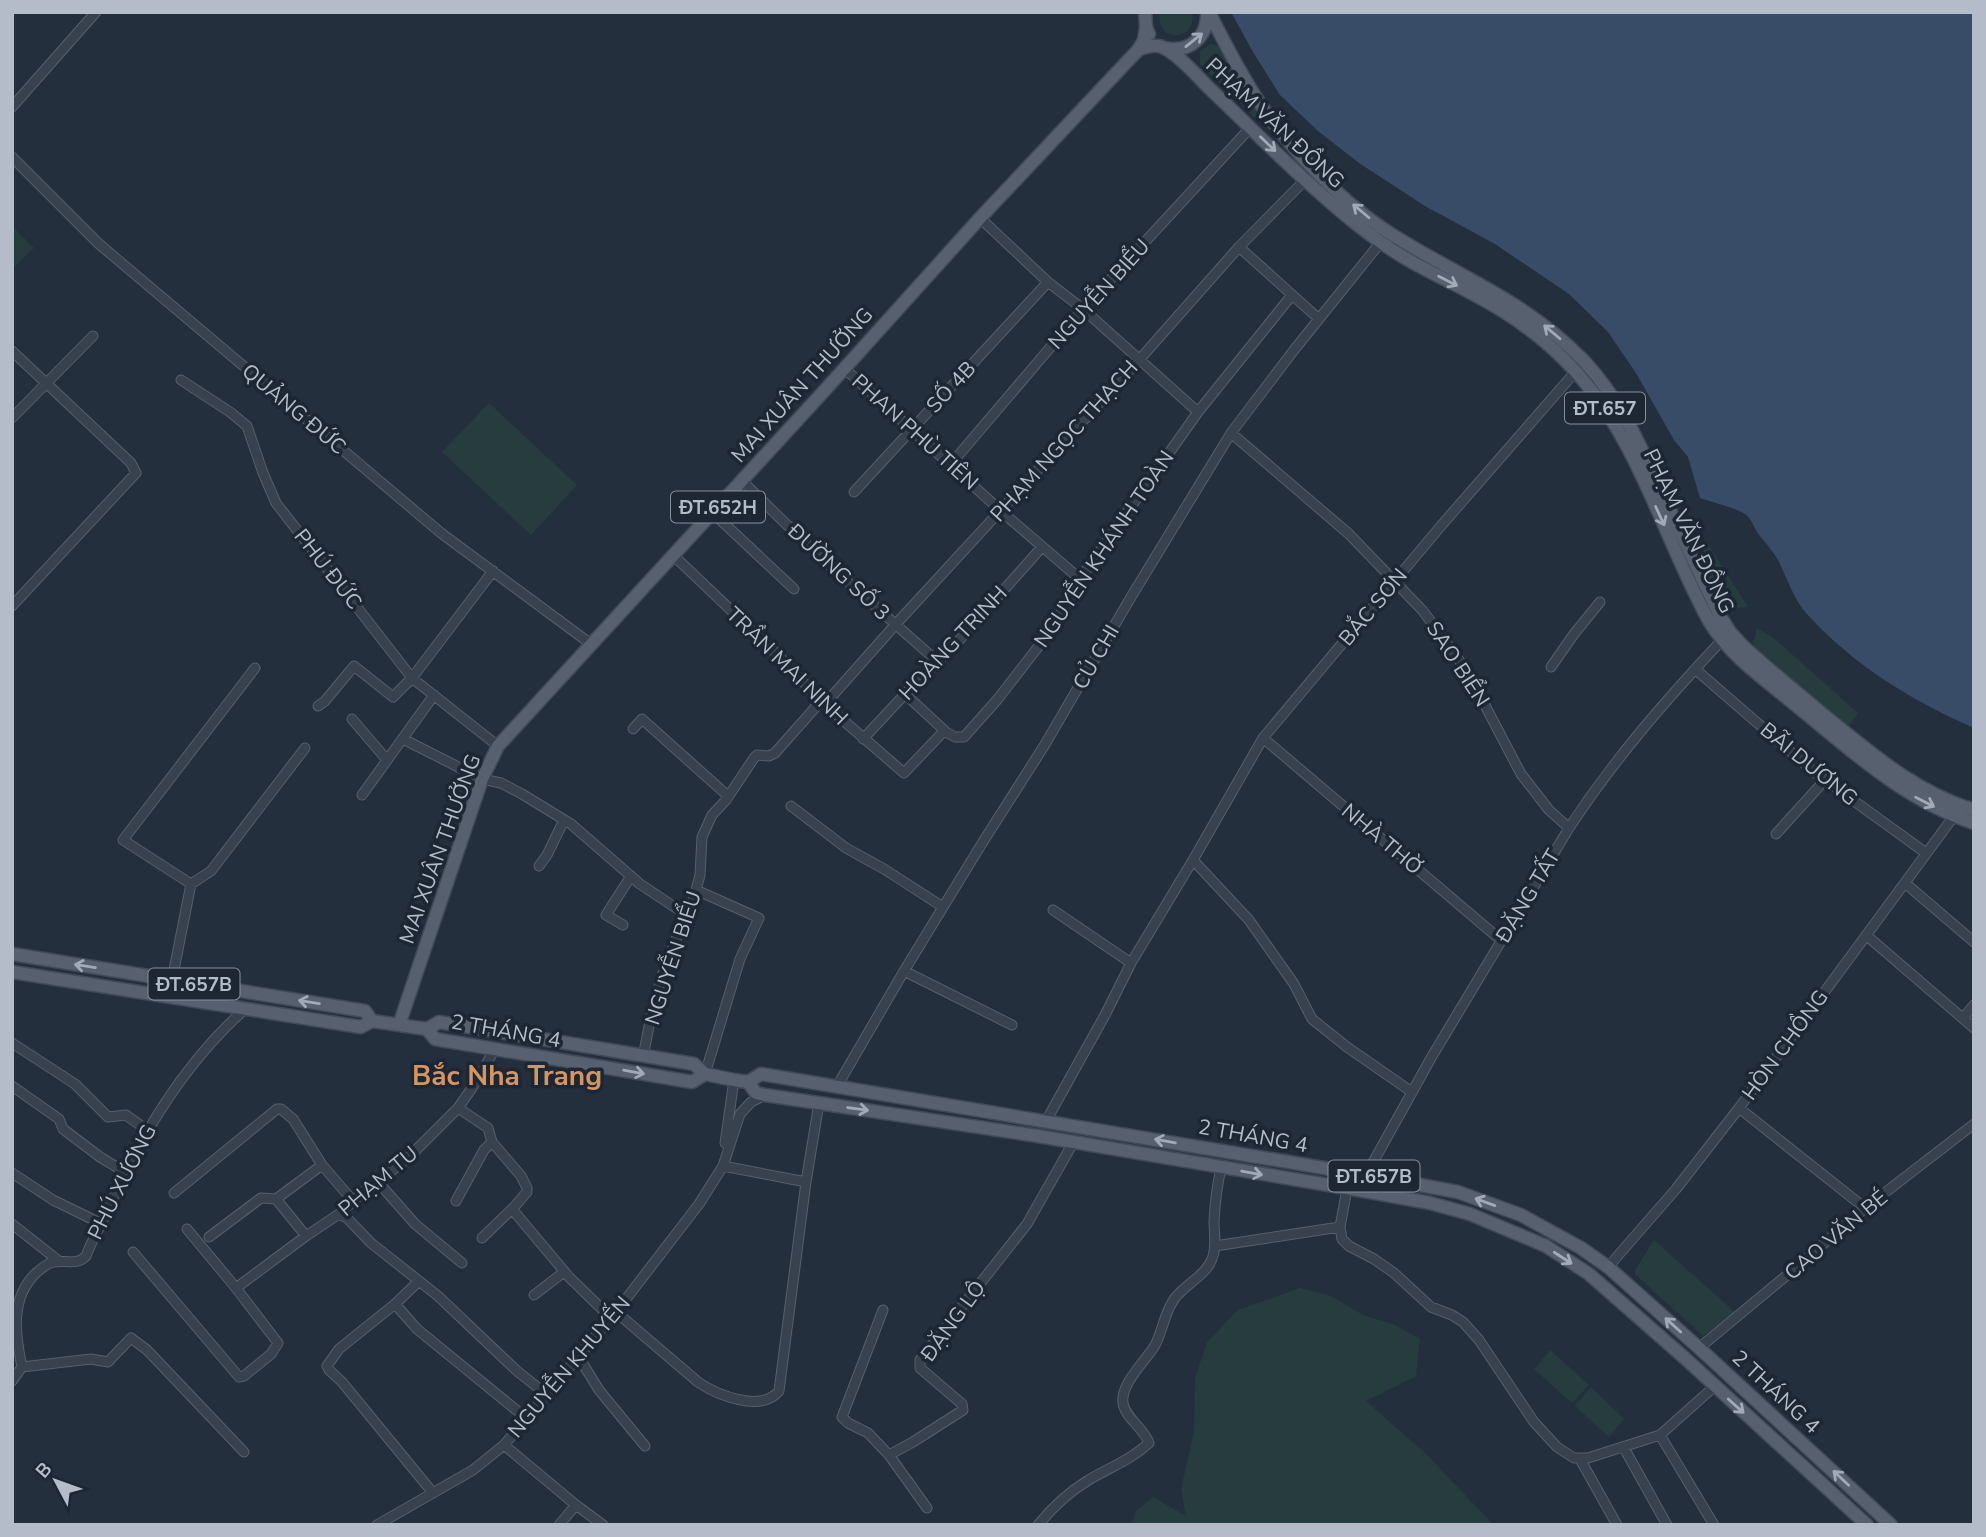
<svg xmlns="http://www.w3.org/2000/svg" width="1986" height="1537" viewBox="0 0 1986 1537" font-family="'Nunito Sans',sans-serif">
  <style>
    .green { fill: #263c3f }
    .water { fill: #394c67 }
    .lines { fill: none; stroke-linecap: round; stroke-linejoin: round }
    .minor-casing { stroke: #565f6c; stroke-width: 11 }
    .major-casing { stroke: #414a57; stroke-width: 15 }
    .minor { stroke: #38414e; stroke-width: 9 }
    .major { stroke: #56606e; stroke-width: 12 }
    .oneway { stroke: #a1aab7 }
    .labels { text-anchor: middle; stroke-width: 7; stroke-linejoin: round; paint-order: stroke }
    .shield { fill: #1d2633; stroke: #878f9c; stroke-width: 2 }
    .shield-label { font-size: 19px; font-weight: bold; fill: #b4bcc9 }
    .street-label { font-size: 21px; fill: #b4bcc9; stroke: #1d2633 }
    .district-label { font-size: 28px; font-weight: bold; fill: #d59563; stroke: #1d2633 }
  </style>
  <rect width="100%" height="100%" fill="#242f3e"/>
  <!-- green -->
  <path class="green" d="M1160 12H1192C1198 43 1154 43 1160 12Z
    M1210 44 1221 46 1247 94 1269 126 1268 128H1265L1200 64V52Z
    M12 226 34 248 12 269Z
    M489 403 577 485 531 535 442 452Z
    M1706 541 1748 607 1735 608 1724 614 1695 555Z
    M1757 628 1775 639 1858 713 1846 729 1752 648Z
    M1654 1240 1736 1313 1703 1336 1635 1274V1270Z
    M1300 1288 1331 1296 1363 1315 1395 1325 1420 1339 1416 1376 1366 1401 1426 1454 1494 1525H1131L1136 1511 1153 1497 1186 1516 1181 1489 1194 1432 1195 1378 1207 1342 1238 1310Z
    M1550 1350 1589 1385 1572 1403 1534 1369Z
    M1591 1387 1624 1419 1609 1437 1575 1406Z"/>
  <!-- water -->
  <path class="water" d="M1231 12H1974V728C1912 701 1852 664 1807 614 1793 598 1788 580 1779 562 1773 550 1765 543 1757 532 1754 527 1751 518 1745 514 1736 508 1712 502 1700 498L1688 457 1674 440 1636 373 1608 332 1569 294 1495 244 1425 206 1359 163 1318 131 1280 95 1253 52Z"/>
  <g class="lines">
    <!-- minor casing -->
    <g class="minor-casing">
      <path id="minor" d="M12 107 96 12
        M12 157 99 244 441 533 591 644
        M980 218 1048 282 1083 309 1198 412
        M1239 247 1319 319
        M12 351 131 463 136 473 12 606
        M844 368 1001 511 1080 579
        M181 380 230 412 247 426 263 473 276 503 412 678 498 746
        M12 418 93 336
        M1231 433 1349 534 1423 611 1467 671 1521 774 1549 810 1569 828
        M951 464 1083 309 1250 128
        M742 481 823 560 938 662
        M854 492 1048 282
        M713 513 794 589
        M673 555 778 655 821 701 904 773 944 731 955 737H964L997 700 1052 629 1080 579 1198 412 1292 295
        M1551 667 1574 634 1600 602
        M1695 669 1814 772 1926 853
        M905 694 945 731
        M825 704 896 624 1139 360 1239 247 1305 180
        M318 706 325 701 354 666 393 697 412 678 493 571
        M352 719 387 760
        M633 729 642 719 728 796
        M1263 738 1502 941
        M403 739 482 779 501 783 522 794 571 824 640 884 688 916
        M863 739 905 694 954 646 1042 547
        M362 795 434 695
        M791 806 846 848 884 869 943 907
        M1776 834 1825 780
        M1193 860 1249 920 1294 984 1312 1019 1347 1047 1412 1092
        M539 866 547 855 564 820
        M1905 883 1974 942
        M191 884 211 871 305 748
        M696 890 759 918 740 959 705 1074
        M1053 910 1131 963
        M623 925 606 915 631 876
        M1866 935 1974 1028
        M904 971 1012 1025
        M172 980 191 884 123 840 255 668
        M1963 1018 1974 1005
        M12 1043 75 1084 108 1117 126 1115 147 1130
        M643 1057 652 1011 662 976 678 934 688 916 696 890 700 875 702 837 712 815 726 800 754 758 757 755 769 756 775 753 821 701
        M12 1086 59 1119 63 1129 100 1157 125 1172
        M836 1088 904 971 981 845 1044 746 1131 597 1231 433 1294 350 1380 243
        M458 1108 488 1128 492 1142 521 1176 527 1188V1192L515 1206 482 1238
        M1739 1108 1865 1208
        M1046 1121 1105 1015 1131 963 1193 860 1263 738 1440 527 1576 371
        M725 1143 734 1080
        M12 1173 53 1200 102 1224
        M1366 1175 1431 1058 1569 828C1615 758 1665 701 1722 640
        M378 1182 415 1224 462 1263
        M806 1182 819 1103
        M1347 1189 1340 1227 1342 1239 1349 1246 1374 1259 1394 1273 1431 1307 1452 1315 1463 1322 1479 1340 1534 1422 1557 1447 1574 1458H1588L1660 1435 1715 1386
        M174 1193 277 1109H281L293 1119 322 1165 353 1201
        M456 1201 484 1150 492 1142
        M512 1209 569 1277 611 1318
        M339 1214 347 1218 371 1243 438 1296 517 1371 546 1394
        M12 1224 59 1261
        M306 1236 276 1199 322 1165
        M209 1237 261 1198 276 1199
        M1215 1246 1340 1227
        M133 1252 239 1377 244 1376 271 1354 278 1343 236 1288 187 1229
        M1608 1267 1676 1189 1739 1108 1954 816
        M419 1281 395 1304 339 1349 327 1366 329 1370 342 1382 433 1493
        M236 1288 306 1236 339 1214 364 1191 378 1182 411 1155 458 1108 472 1088 495 1049
        M534 1295 564 1272
        M395 1304 417 1329 526 1418
        M883 1310 842 1417 848 1423 868 1433 889 1455 913 1442 963 1410 962 1404 920 1368V1360L1027 1224 1073 1143
        M616 1312 698 1382C717 1395 761 1413 779 1391L806 1182 723 1166
        M1699 1348 1792 1271 1865 1208 1974 1124
        M578 1356 599 1390 645 1446
        M22 1367 91 1359 108 1362 131 1338 147 1350 244 1452
        M12 1381 22 1367C15 1334 10 1298 36 1273 40 1270 45 1265 50 1263 63 1258 76 1267 86 1256 92 1240 100 1227 107 1212 140 1136 183 1064 245 1009
        M1660 1435 1714 1525
        M504 1445 576 1505 603 1525
        M1624 1448 1667 1525
        M889 1455 927 1508
        M1580 1459 1617 1525
        M377 1525 473 1470 504 1445 616 1312 699 1204 723 1166 740 1114 751 1102 765 1095
        M559 1525 576 1505
        M1038 1525C1052 1508 1069 1492 1087 1481 1108 1468 1131 1460 1149 1443 1144 1428 1125 1418 1123 1403 1120 1385 1145 1361 1154 1347 1163 1332 1164 1312 1175 1298 1186 1284 1206 1275 1212 1259 1217 1247 1214 1233 1214 1221 1215 1203 1217 1186 1221 1168"/>
    </g>
    <!-- major casing -->
    <g class="major-casing">
      <path id="major" d="M1145 12 1146 27 1149 34
        M1209 12C1225 44 1241 75 1261 105 1290 149 1343 203 1388 232 1456 276 1524 299 1583 360 1619 398 1640 444 1661 491 1681 533 1700 575 1720 616L1731 633 1743 646C1770 671 1798 693 1825 716 1871 753 1916 793 1974 810
        M1165 48C1190 53 1208 37 1207 12
        M1138 50C1147 46 1157 43 1166 49 1182 58 1196 75 1209 88 1241 118 1271 149 1303 178 1335 207 1368 236 1405 258 1427 271 1451 282 1473 294 1511 314 1547 339 1576 372 1640 443 1664 539 1709 621 1729 655 1763 678 1793 703 1850 749 1903 800 1974 823
        M12 954 365 1011 372 1021
        M12 972 361 1027 372 1021 427 1029 439 1022 694 1064 705 1074 734 1080 748 1082 761 1074 1366 1175 1458 1192 1521 1215 1581 1248 1608 1267 1699 1348 1891 1525
        M399 1025 482 779 498 746 825 390 980 218 1138 50 1144 40 1146 27
        M427 1029 435 1039 692 1082 705 1074
        M748 1082 756 1093 765 1095 1038 1136 1364 1191 1430 1203 1470 1214 1546 1246 1589 1274 1687 1360 1867 1525"/>
    </g>
    <!-- minor -->
    <use href="#minor" class="minor"/>
    <!-- major -->
    <use href="#major" class="major"/>
  </g>
  <!-- one-way arrows -->
  <defs><path id="oneway-shaft" d="M-6 0H5M1.5-3L5.5 0L1.5 3" fill="none" stroke-width="1.6" stroke-linecap="round" stroke-linejoin="round" transform="scale(1.75)"/></defs>
  <g class="oneway">
    <use href="#oneway-shaft" transform="translate(1194 40) rotate(-39)"/>
    <use href="#oneway-shaft" transform="translate(1268 144) rotate(44)"/>
    <use href="#oneway-shaft" transform="translate(1361 211) rotate(-140)"/>
    <use href="#oneway-shaft" transform="translate(1448 281) rotate(27)"/>
    <use href="#oneway-shaft" transform="translate(1552 332) rotate(-140)"/>
    <use href="#oneway-shaft" transform="translate(1660 516) rotate(65)"/>
    <use href="#oneway-shaft" transform="translate(1925 802) rotate(27)"/>
    <use href="#oneway-shaft" transform="translate(85 966) rotate(-171)"/>
    <use href="#oneway-shaft" transform="translate(309 1002) rotate(-171)"/>
    <use href="#oneway-shaft" transform="translate(634 1072) rotate(10)"/>
    <use href="#oneway-shaft" transform="translate(858 1109) rotate(8)"/>
    <use href="#oneway-shaft" transform="translate(1165 1141) rotate(-170)"/>
    <use href="#oneway-shaft" transform="translate(1252 1173) rotate(10)"/>
    <use href="#oneway-shaft" transform="translate(1485 1202) rotate(-160)"/>
    <use href="#oneway-shaft" transform="translate(1563 1258) rotate(33)"/>
    <use href="#oneway-shaft" transform="translate(1673 1325) rotate(-138)"/>
    <use href="#oneway-shaft" transform="translate(1736 1406) rotate(42)"/>
    <use href="#oneway-shaft" transform="translate(1841 1478) rotate(-137)"/>
  </g>
  <g class="labels">
    <!-- shield labels -->
    <g class="shield">
      <rect x="1565" y="392.5" width="80" height="31" rx="5"/>
      <rect x="671" y="491.5" width="94" height="31" rx="5"/>
      <rect x="148.5" y="968.5" width="91" height="31" rx="5"/>
      <rect x="1328.5" y="1160.5" width="91" height="31" rx="5"/>
    </g>
    <g class="shield-label">
      <text x="1605" y="415">ĐT.657</text>
      <text x="718" y="514">ĐT.652H</text>
      <text x="194" y="991">ĐT.657B</text>
      <text x="1374" y="1183">ĐT.657B</text>
    </g>
    <!-- street labels -->
    <g class="street-label">
      <text transform="translate(1275 123) rotate(43)" y="7">PHẠM VĂN ĐỒNG</text>
      <text transform="translate(1099 294) rotate(-48)" y="7">NGUYỄN BIỂU</text>
      <text transform="translate(802 385) rotate(-48)" y="7">MAI XUÂN THƯỞNG</text>
      <text transform="translate(951 387) rotate(-47)" y="7">SỐ 4B</text>
      <text transform="translate(294 409) rotate(40)" y="7">QUẢNG ĐỨC</text>
      <text transform="translate(915 432) rotate(42)" y="7">PHAN PHÙ TIÊN</text>
      <text transform="translate(1064 441) rotate(-48)" y="7">PHẠM NGỌC THẠCH</text>
      <text transform="translate(1689 531) rotate(64)" y="7">PHẠM VĂN ĐỒNG</text>
      <text transform="translate(1104 549) rotate(-56)" y="7">NGUYỄN KHÁNH TOÀN</text>
      <text transform="translate(328 569) rotate(52)" y="7">PHÚ ĐỨC</text>
      <text transform="translate(839 572) rotate(43)" y="7">ĐƯỜNG SỐ 3</text>
      <text transform="translate(1373 607) rotate(-50)" y="7">BẮC SƠN</text>
      <text transform="translate(953 643) rotate(-47)" y="7">HOÀNG TRINH</text>
      <text transform="translate(1096 657) rotate(-60)" y="7">CỦ CHI</text>
      <text transform="translate(1458 664) rotate(57)" y="7">SAO BIỂN</text>
      <text transform="translate(787 666) rotate(44)" y="7">TRẦN MAI NINH</text>
      <text transform="translate(1809 764) rotate(39)" y="7">BÃI DƯƠNG</text>
      <text transform="translate(1382 839) rotate(40)" y="7">NHÀ THỜ</text>
      <text transform="translate(440 849) rotate(-70)" y="7">MAI XUÂN THƯỞNG</text>
      <text transform="translate(1528 896) rotate(-59)" y="7">ĐẶNG TẤT</text>
      <text transform="translate(673 958) rotate(-72)" y="7">NGUYỄN BIỂU</text>
      <text transform="translate(506 1031) rotate(10)" y="7">2 THÁNG 4</text>
      <text transform="translate(1785 1045) rotate(-54)" y="7">HÒN CHỒNG</text>
      <text transform="translate(1253 1136) rotate(10)" y="7">2 THÁNG 4</text>
      <text transform="translate(378 1181) rotate(-40)" y="7">PHẠM TU</text>
      <text transform="translate(122 1182) rotate(-63)" y="7">PHÚ XƯƠNG</text>
      <text transform="translate(1836 1235) rotate(-40)" y="7">CAO VĂN BÉ</text>
      <text transform="translate(953 1321) rotate(-54)" y="7">ĐẶNG LỘ</text>
      <text transform="translate(569 1367) rotate(-50)" y="7">NGUYỄN KHUYẾN</text>
      <text transform="translate(1776 1392) rotate(43)" y="7">2 THÁNG 4</text>
    </g>
    <!-- district labels -->
    <g class="district-label">
      <text x="507" y="1085">Bắc Nha Trang</text>
    </g>
  </g>
  <!-- border -->
  <rect width="1986" height="1537" fill="none" stroke="#b4bcc9" stroke-width="28"/>
  <!-- north arrow -->
  <g transform="translate(56 1481) rotate(311)" stroke="#1d2633" stroke-width="5" paint-order="stroke">
  <path d="M0-5L12 26L0 18L-12 26Z" fill="#b4bcc9"/>
  <text y="-10" font-size="19" font-weight="bold" text-anchor="middle" fill="#b4bcc9">B</text>
  </g>
</svg>
